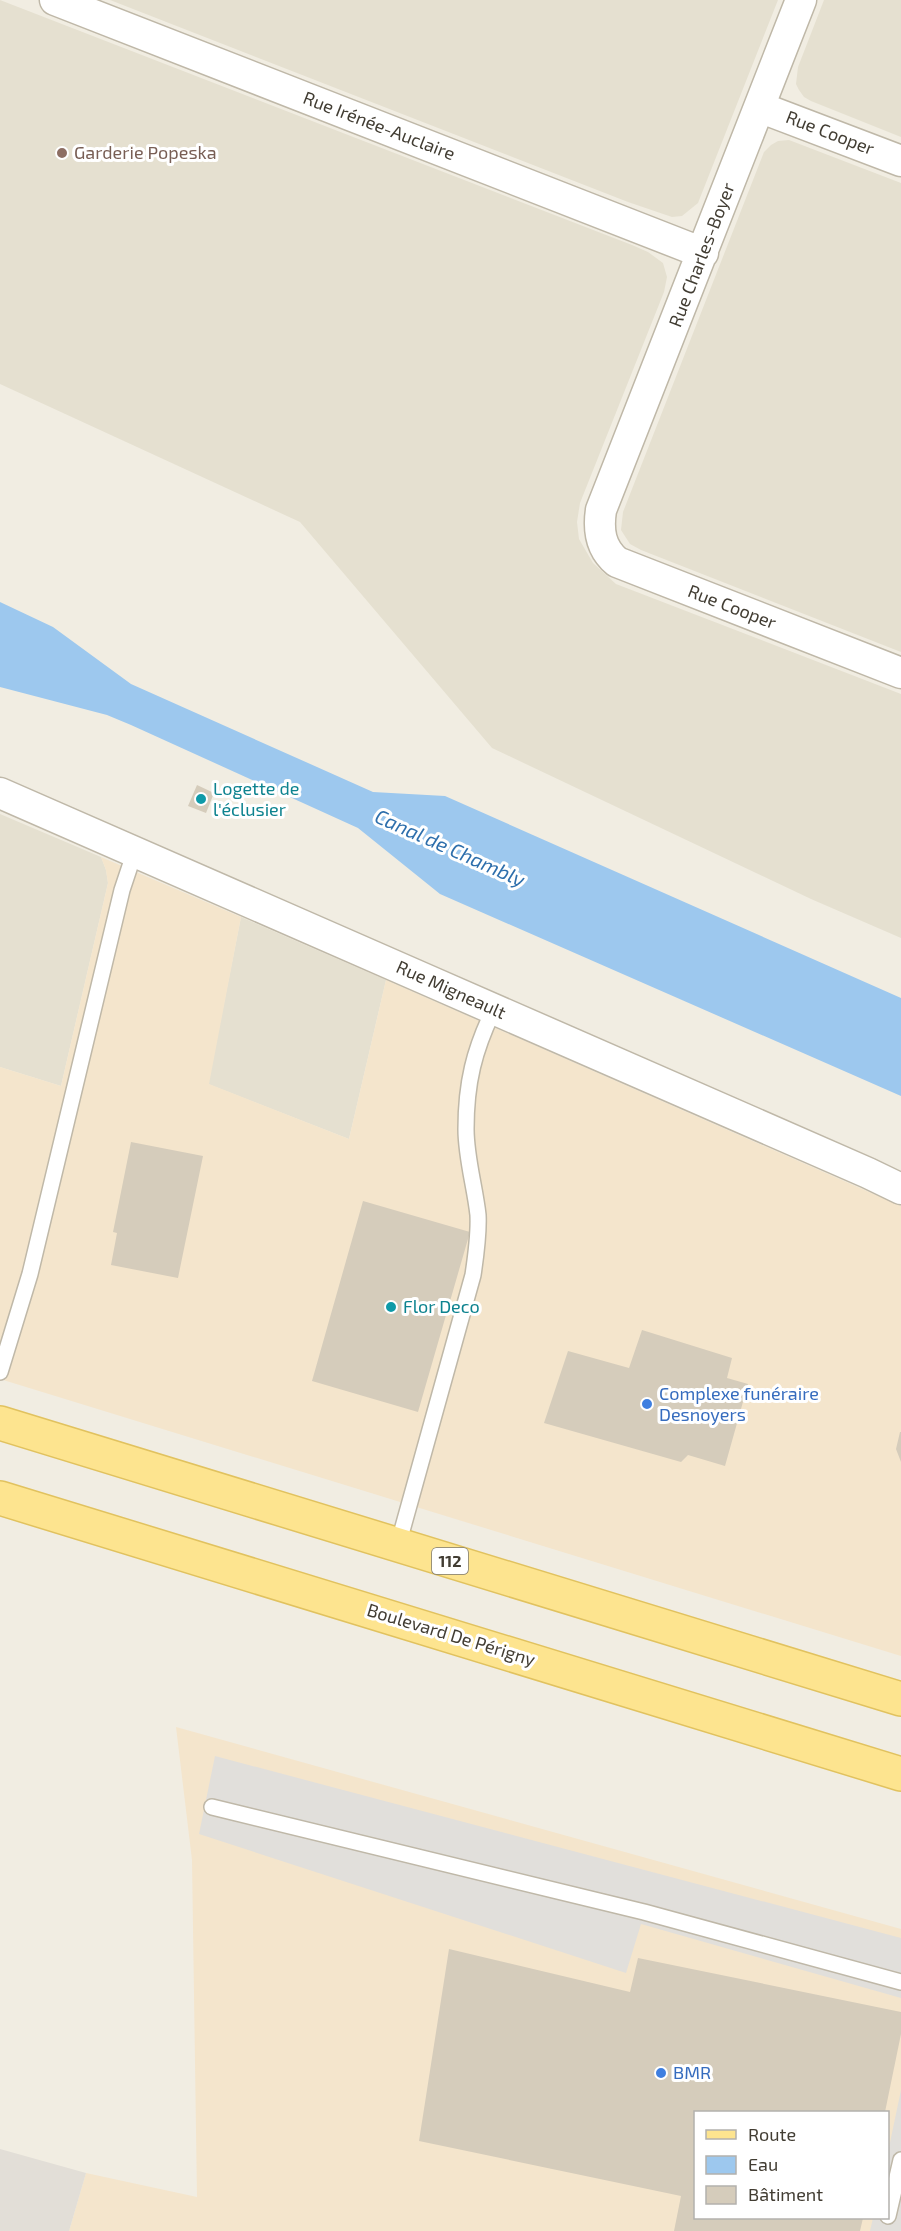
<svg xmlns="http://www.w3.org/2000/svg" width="901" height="2231" viewBox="0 0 901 2231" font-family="'Exo 2',sans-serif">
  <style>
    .residential { fill: #e5e0d0 }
    .commercial { fill: #f4e5cc; fill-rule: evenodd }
    .industrial { fill: #e2ded7 }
    .parking { fill: #e1dfdb }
    .water { fill: #9dc8ee }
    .building { fill: #d5ccbb }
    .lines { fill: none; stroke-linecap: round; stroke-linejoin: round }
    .lane-casing { stroke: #bfb8a8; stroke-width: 18 }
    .street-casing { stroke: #bfb8a8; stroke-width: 33 }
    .primary-casing { stroke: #e1c25f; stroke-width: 36 }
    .lane { stroke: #fff; stroke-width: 15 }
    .street { stroke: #fff; stroke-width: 30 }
    .primary { stroke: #fde48f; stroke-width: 33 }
    .education-dot { fill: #8d6e63; stroke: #fff; stroke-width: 2 }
    .culture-dot { fill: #0f9aa8; stroke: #fff; stroke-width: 2 }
    .shop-dot { fill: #3f7fe0; stroke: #fff; stroke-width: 2 }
    .labels { text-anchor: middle; stroke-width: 6; stroke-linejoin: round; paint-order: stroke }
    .shield { fill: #fff; stroke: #7b7770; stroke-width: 1.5 }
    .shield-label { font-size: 16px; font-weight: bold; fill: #423d33 }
    .street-label { font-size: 18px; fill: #423d33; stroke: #fff }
    .education-label { font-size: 18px; fill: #785e54; stroke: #fff; text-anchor: start }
    .culture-label { font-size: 18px; fill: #0d838f; stroke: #fff; text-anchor: start }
    .shop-label { font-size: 18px; fill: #366cbe; stroke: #fff; text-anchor: start }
    .water-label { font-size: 20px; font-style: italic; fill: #2e6fac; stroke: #fff }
  </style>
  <rect width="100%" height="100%" fill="#f1ede2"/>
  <!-- residential -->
  <path class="residential" d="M0 0 632 245 648 252 663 263 667 277 664 292 580 503 577 522 579 539 593 563 616 584 901 694V938L811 899 492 748 300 522 0 384Z
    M110 0H778L698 203 682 216 672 217 628 202Z
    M824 0H901V137L811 101 804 97 799 90 796 84 798 67Z
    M789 140 901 183V652L641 550 630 544 621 530 623 512 764 152 771 145 778 141Z
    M0 814 101 857 106 870 108 883 61 1086 0 1067Z
    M241 917 386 980 349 1139 208 1084Z"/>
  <!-- commercial -->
  <path class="commercial" d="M101 857 241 917 209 1084 349 1139 386 980 901 1206V1656L0 1379V1067L61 1086 108 883 106 870Z
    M176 1727 901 1929V2231H69L86 2173 197 2197 192 1860ZM696 2112H888V2218H696Z"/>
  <!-- industrial -->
  <path class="industrial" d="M0 2149 86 2173 69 2231H0Z"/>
  <!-- parking -->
  <path class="parking" d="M215 1756 901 1938V1998L641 1924 626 1973 199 1834Z
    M901 2090V2231H870L873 2218H888V2152Z"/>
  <!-- water -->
  <path class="water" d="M0 602 53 627 131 684 373 792 445 796 901 998V1096L440 894 358 828 131 725 107 715 0 687Z"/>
  <!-- building -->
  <path class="building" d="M197 785 214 793 206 813 188 806Z
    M131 1142 203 1156 178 1278 111 1265 117 1233 113 1232Z
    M363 1201 470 1232 418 1412 312 1381Z
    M642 1330 732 1358 727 1378 748 1384 725 1466 688 1455 681 1462 544 1423 568 1351 629 1368Z
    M900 1432H901V1462L896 1449Z
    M449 1949 630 1992 638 1958 901 2012V2034L885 2112H696V2218H863L860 2231H674L681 2196 419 2141Z"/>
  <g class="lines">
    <!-- lane casing -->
    <g class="lane-casing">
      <path id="lane" d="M0 1372 30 1274 122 890 135 851
        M398 1545 473 1275C476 1255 479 1235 478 1215 475 1187 466 1158 466 1129 466 1083 474 1050 494 1009
        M212 1807 644 1912 901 1982
        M888 2216 901 2160"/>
    </g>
    <!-- street casing -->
    <g class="street-casing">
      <path id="street" d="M55 0 703 253
        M801 0 601 510C598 530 600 548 617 562L901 673
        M759 107 901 161
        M0 793C290 918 578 1048 868 1173L901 1189"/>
    </g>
    <!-- primary casing -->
    <g class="primary-casing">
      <path id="primary" d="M0 1423 901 1699
        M0 1498 901 1774"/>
    </g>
    <!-- lane -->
    <use href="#lane" class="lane"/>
    <!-- street -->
    <use href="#street" class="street"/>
    <!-- primary -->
    <use href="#primary" class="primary"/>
  </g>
  <!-- markers -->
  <circle class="education-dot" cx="62" cy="153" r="6"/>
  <g class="culture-dot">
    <circle cx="201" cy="799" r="6"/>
    <circle cx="391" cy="1307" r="6"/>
  </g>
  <g class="shop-dot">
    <circle cx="647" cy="1404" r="6"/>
    <circle cx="661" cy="2073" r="6"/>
  </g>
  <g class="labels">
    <!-- shield labels -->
    <rect class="shield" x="432" y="1548" width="36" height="26" rx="4.5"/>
    <g class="shield-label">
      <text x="450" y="1567">112</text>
    </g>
    <!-- street labels -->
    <g class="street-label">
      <text transform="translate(379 126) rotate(21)" y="6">Rue Irénée-Auclaire</text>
      <text transform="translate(830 133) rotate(21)" y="6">Rue Cooper</text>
      <text transform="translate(702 255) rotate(-69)" y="6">Rue Charles-Boyer</text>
      <text transform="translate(732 607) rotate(21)" y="6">Rue Cooper</text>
      <text transform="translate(451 990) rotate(24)" y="6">Rue Migneault</text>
      <text transform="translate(451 1635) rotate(17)" y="6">Boulevard De Périgny</text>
    </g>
    <!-- education labels -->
    <g class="education-label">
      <text x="74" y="159">Garderie Popeska</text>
    </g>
    <!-- culture labels -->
    <g class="culture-label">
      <text x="213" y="795">Logette de<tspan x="213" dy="21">l'éclusier</tspan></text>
      <text x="403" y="1313">Flor Deco</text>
    </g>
    <!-- shop labels -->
    <g class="shop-label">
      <text x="659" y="1400">Complexe funéraire<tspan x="659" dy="21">Desnoyers</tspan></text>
      <text x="673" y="2079">BMR</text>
    </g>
    <!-- water labels -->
    <g class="water-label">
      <text transform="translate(450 848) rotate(24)" y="7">Canal de Chambly</text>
    </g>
  </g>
  <!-- legend -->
  <rect x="694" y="2111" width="195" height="108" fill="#ffffff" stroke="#b3b1ad" stroke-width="1.5"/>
  <rect x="706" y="2130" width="30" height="9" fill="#fde48f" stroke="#b3b1ad" stroke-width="1.5"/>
  <text x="748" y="2141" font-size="18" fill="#423d33">Route</text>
  <rect x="706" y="2156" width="30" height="18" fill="#9dc8ee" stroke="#b3b1ad" stroke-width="1.5"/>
  <text x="748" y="2171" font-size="18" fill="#423d33">Eau</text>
  <rect x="706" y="2186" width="30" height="18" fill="#d5ccbb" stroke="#b3b1ad" stroke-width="1.5"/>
  <text x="748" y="2201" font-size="18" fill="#423d33">Bâtiment</text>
</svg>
